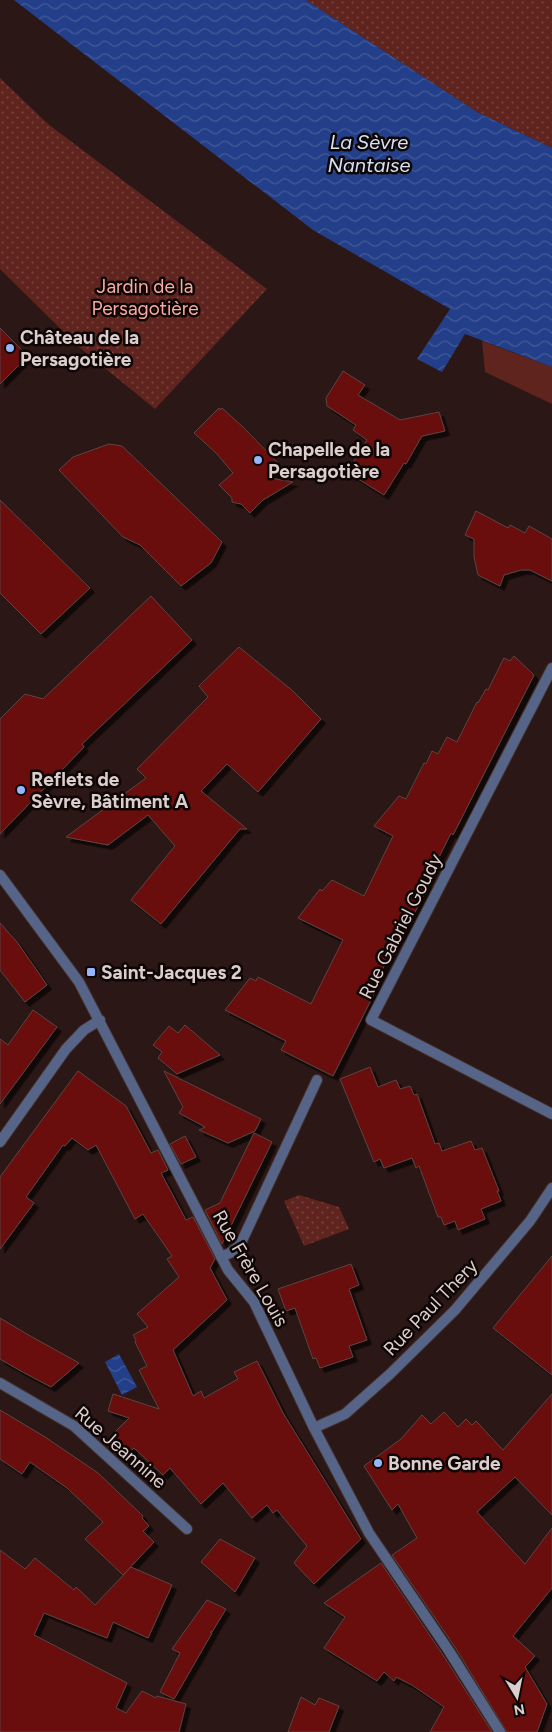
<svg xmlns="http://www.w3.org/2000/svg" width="552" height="1732" viewBox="0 0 552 1732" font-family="Figtree,sans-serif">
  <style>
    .grass { fill: #60241f }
    .park { fill: url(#park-dots) }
    .water { fill: url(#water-waves) }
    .building { fill: #69090b; stroke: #5d4643; filter: url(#shadow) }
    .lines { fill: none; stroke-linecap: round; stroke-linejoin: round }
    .street-casing { stroke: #44312f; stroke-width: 12 }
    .street { stroke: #566587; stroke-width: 10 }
    .poi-dot { fill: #96b6fd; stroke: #0e0605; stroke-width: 2 }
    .labels { text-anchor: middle; stroke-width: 5; stroke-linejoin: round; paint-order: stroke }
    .park-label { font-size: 19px; fill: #f9aba1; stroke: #0e0605 }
    .poi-label { font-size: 19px; font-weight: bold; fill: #dccecc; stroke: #0e0605; text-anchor: start }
    .street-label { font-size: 19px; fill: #dccecc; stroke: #0e0605 }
    .water-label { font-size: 20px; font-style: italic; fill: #d7e2f7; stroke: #0e0605 }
  </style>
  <defs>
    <pattern id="park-dots" width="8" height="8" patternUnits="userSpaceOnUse" patternTransform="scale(1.25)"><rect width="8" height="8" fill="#60241f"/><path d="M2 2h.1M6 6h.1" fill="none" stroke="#76433e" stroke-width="1.8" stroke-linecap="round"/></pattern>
    <pattern id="water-waves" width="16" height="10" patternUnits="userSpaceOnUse" patternTransform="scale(1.25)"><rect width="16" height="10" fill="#243f89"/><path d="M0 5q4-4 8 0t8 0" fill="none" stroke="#435a98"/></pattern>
    <filter id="shadow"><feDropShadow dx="4.5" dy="4.5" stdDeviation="0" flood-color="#0009"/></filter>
  </defs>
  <rect width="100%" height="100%" fill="#2b1715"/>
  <!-- grass -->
  <path class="grass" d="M482 341 552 367V404L485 372Z"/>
  <!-- park -->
  <path class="park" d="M306 0H552V148L477 112Z
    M0 78 48 124 267 289 155 409 79 347 0 269Z
    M299 1195 339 1207 349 1229 304 1246 284 1201Z"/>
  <!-- water -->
  <path class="water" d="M14 0H306L477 112 552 148V367L465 334 442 372 417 359 450 309 313 230Z
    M119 1354 137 1387 122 1395 105 1362Z"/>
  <!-- building -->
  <path class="building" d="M0 328 28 356 0 384Z
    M343 371 365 385 358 395 400 420 439 412 445 431 422 436 406 464 404 463 384 495 347 472 367 440 353 430 356 425 327 406 326 398Z
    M219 408 220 410 222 408 244 428 282 467 270 478 293 482 263 500 250 513 241 504 232 502V498L219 485 233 473 217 454 194 433Z
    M109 444 122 446 222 542 211 563 181 586 140 545 123 537 59 470 73 457Z
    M0 500 90 588 41 634 0 593Z
    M476 511 508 528 510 525 525 533 529 526 552 539V581L530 570H521L504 575 500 586 478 575 474 557V539L465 535Z
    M151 596 192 640 82 744 84 747 0 834V719L25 694 43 699Z
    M239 647 294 692 321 719 258 792 227 764 201 791 247 829H240L161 924 131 900 175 846 148 815 108 845 66 837 146 778 137 769 208 697 199 686Z
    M514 656 534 675 453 835 451 833 426 883 429 884 402 938 399 937 374 986 377 988 333 1076 281 1050 286 1041 225 1010 250 978 256 981 258 977 311 1004 343 940 298 918 320 889 322 891 332 880 364 896 393 836 374 826 399 796 406 799 424 763 426 764 432 751 438 754 447 737 457 742 477 702 478 703 486 689 488 690 504 658 510 661Z
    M0 923 17 942 47 985 25 1002 0 970Z
    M33 1010 57 1027 0 1104V1039L8 1045Z
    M185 1025 220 1055 177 1074 158 1058 162 1052 153 1045 169 1026 178 1033Z
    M370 1067 378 1087 396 1080 400 1089 410 1086 414 1095 417 1094 435 1144 439 1143 442 1151 471 1141 475 1150 482 1148 499 1191H497L501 1201 481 1209 485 1219 458 1230 455 1221 444 1225 441 1217H438L419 1166 416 1168 412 1158 384 1168 380 1159 374 1162 340 1079Z
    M78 1071 126 1106 151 1153 158 1150 168 1170 161 1173 186 1220 193 1217 215 1259 210 1268 227 1300 173 1350 193 1396 201 1391 204 1398 238 1379 234 1372 257 1361 283 1413 361 1539 314 1584 294 1563 307 1546 277 1510 273 1513 267 1505 252 1518 223 1483 201 1504 170 1468 163 1475 134 1448 129 1452 112 1435 129 1418 108 1411 113 1394 159 1409 139 1370 147 1366 135 1342 136 1340 133 1335 148 1327 137 1314 179 1277 167 1259 172 1256 143 1214 135 1219 96 1145 88 1150 72 1138 65 1146 63 1145 26 1197 34 1203 0 1249V1177Z
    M164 1071 261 1119 255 1131 228 1143 199 1130 205 1127 179 1113 183 1107Z
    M254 1133 272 1142 222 1244 205 1210 220 1203Z
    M185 1136 196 1157 181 1164 170 1144Z
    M552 1256V1375L493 1328Z
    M351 1264 359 1285 349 1289 367 1340 349 1346 353 1357 320 1368 316 1358 313 1359 295 1308 286 1311 278 1289Z
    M0 1318 25 1333 79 1363 51 1387 19 1370 0 1359Z
    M552 1394V1515L515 1477 477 1512 525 1564 552 1528V1588L513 1636 535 1656 525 1667 547 1704 537 1732H507L455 1647 392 1555 417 1538 398 1504 392 1510 364 1466 401 1439 422 1415 431 1424 444 1412 458 1427 466 1419 472 1425 476 1421 503 1450Z
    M0 1410 45 1437 98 1473 143 1516 142 1518 149 1526 143 1531 154 1542 123 1575 85 1539 103 1522 67 1488 30 1462 22 1474 0 1459Z
    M220 1539 255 1558 235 1592 201 1562Z
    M0 1550 25 1569 35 1558 74 1590 76 1587 95 1605 131 1567 172 1585 148 1638 113 1622 107 1638 44 1613 34 1635 127 1683 116 1708 126 1713 142 1691 156 1698 157 1696 186 1704 179 1732H0Z
    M381 1563 443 1655 492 1732H430L444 1707 412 1685 396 1677 394 1681 384 1672 377 1681 324 1648 345 1617 324 1603Z
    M207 1600 226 1609 212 1632H210L212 1633 174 1699 160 1692 180 1653 172 1649Z
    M301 1697 315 1705 319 1698 339 1706 329 1732H288Z"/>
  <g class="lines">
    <!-- street casing -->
    <g class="street-casing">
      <path id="street" d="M552 668 371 1020 552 1114
        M0 875 79 982 228 1270 254 1302 314 1428 369 1533 449 1651 500 1732
        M0 1142 66 1049 84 1030 100 1020
        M221 1257 230 1253 240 1245 317 1080
        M0 1383 74 1426 187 1529
        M314 1428 345 1414 390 1374 455 1310 530 1221 552 1188"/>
    </g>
    <!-- street -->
    <use href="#street" class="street"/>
  </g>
  <!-- markers -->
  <g class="poi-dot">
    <circle cx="10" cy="348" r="5"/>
    <circle cx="258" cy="460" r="5"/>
    <circle cx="21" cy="790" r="5"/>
    <rect x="86" y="967" width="10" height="10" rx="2.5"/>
    <circle cx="378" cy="1463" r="5"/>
  </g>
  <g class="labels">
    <!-- park labels -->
    <g class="park-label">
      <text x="145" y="293">Jardin de la<tspan x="145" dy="22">Persagotière</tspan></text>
    </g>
    <!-- poi labels -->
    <g class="poi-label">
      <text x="20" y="344">Château de la<tspan x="20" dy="22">Persagotière</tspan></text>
      <text x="268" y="456">Chapelle de la<tspan x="268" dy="22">Persagotière</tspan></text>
      <text x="31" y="786">Reflets de<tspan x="31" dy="22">Sèvre, Bâtiment A</tspan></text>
      <text x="101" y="979">Saint-Jacques 2</text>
      <text x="388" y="1470">Bonne Garde</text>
    </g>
    <!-- street labels -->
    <g class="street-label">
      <text transform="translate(400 926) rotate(-63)" y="7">Rue Gabriel Goudy</text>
      <text transform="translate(251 1268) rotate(60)" y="7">Rue Frère Louis</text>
      <text transform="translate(430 1307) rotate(-46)" y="7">Rue Paul Thery</text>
      <text transform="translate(121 1447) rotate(41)" y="7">Rue Jeannine</text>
    </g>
    <!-- water labels -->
    <g class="water-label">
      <text x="369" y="149">La Sèvre<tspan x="369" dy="23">Nantaise</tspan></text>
    </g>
  </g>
  <!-- north arrow -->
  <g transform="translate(517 1697) rotate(170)" stroke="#0e0605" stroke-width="4" paint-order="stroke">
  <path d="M0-4L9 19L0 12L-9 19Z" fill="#dccecc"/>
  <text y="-8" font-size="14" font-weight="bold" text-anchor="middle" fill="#dccecc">N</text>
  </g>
</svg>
